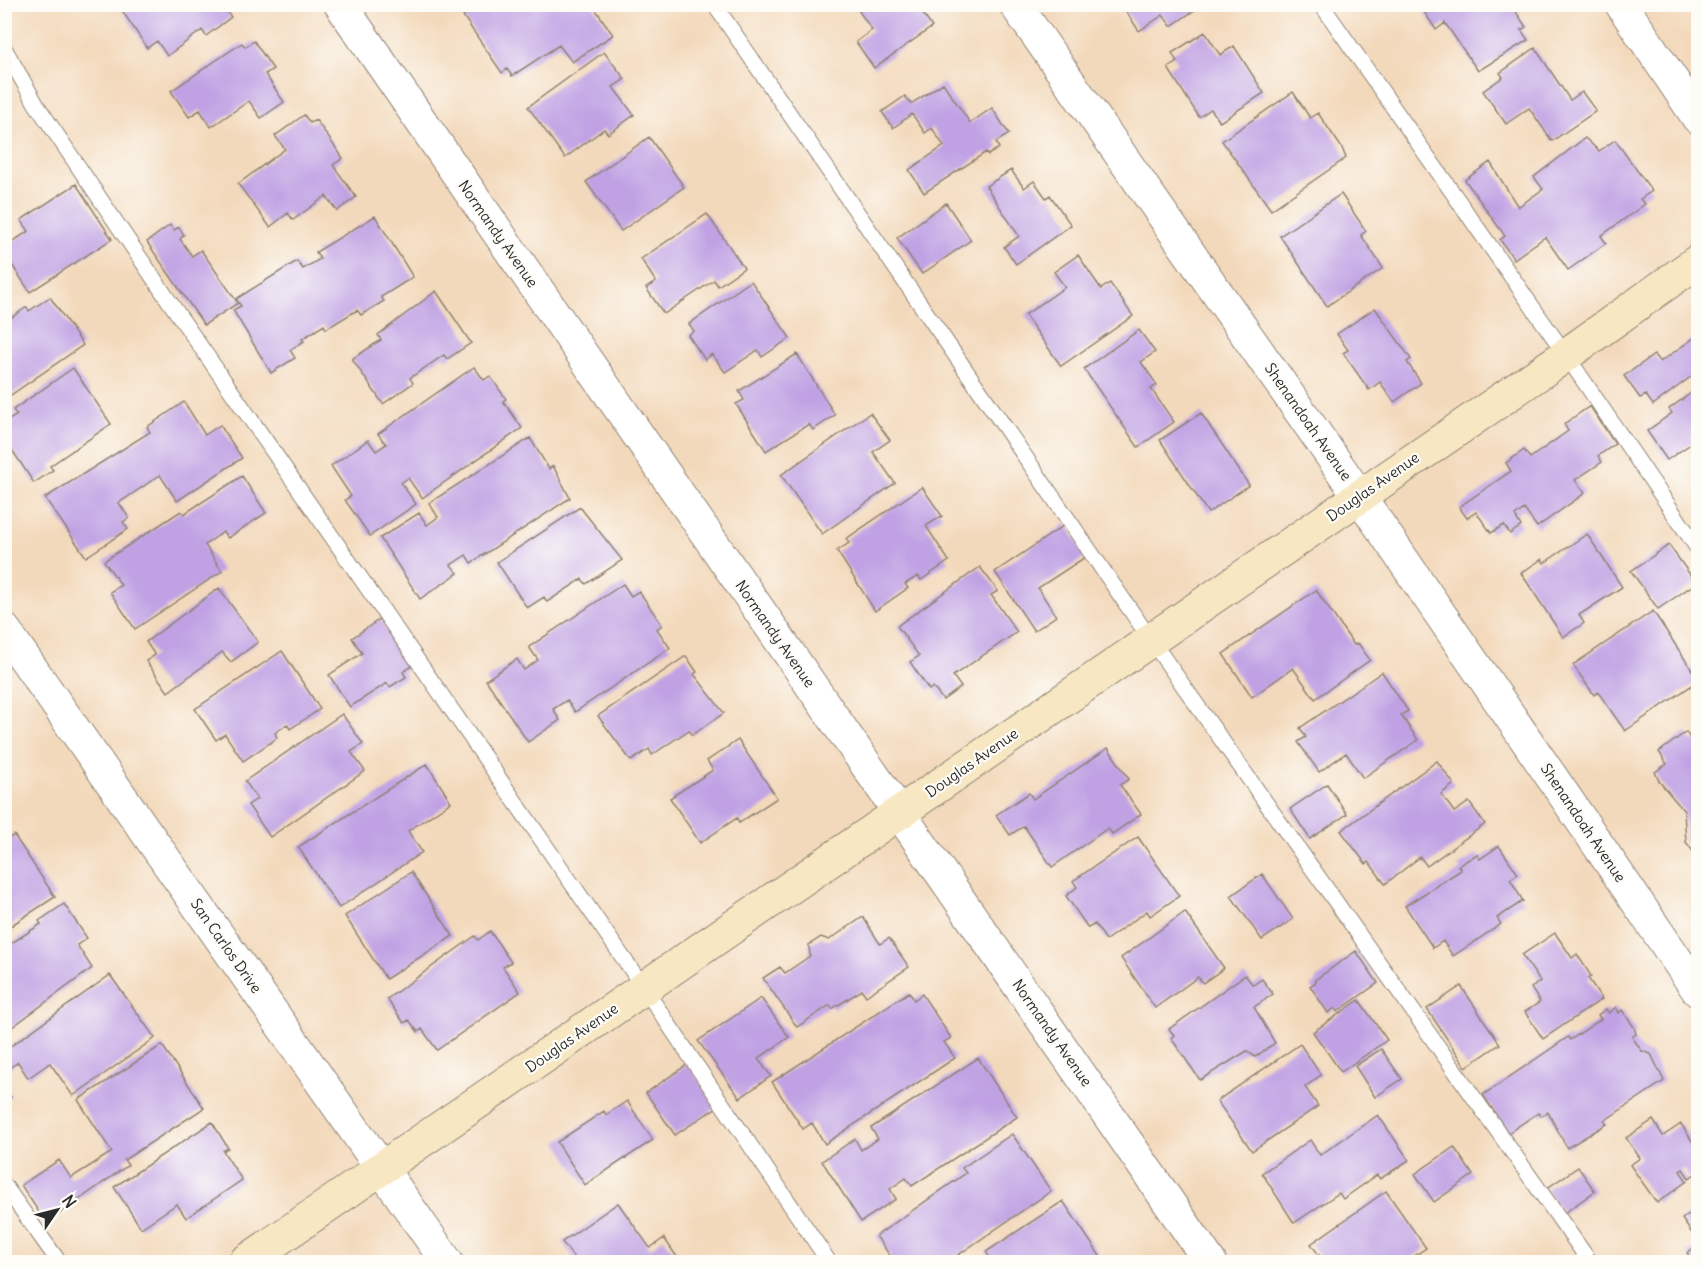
<svg xmlns="http://www.w3.org/2000/svg" width="1703" height="1267" viewBox="0 0 1703 1267" font-family="Delius,sans-serif">
  <style>
    .building { fill: #c0a2e4 }
    .lines { fill: none; stroke-linecap: round; stroke-linejoin: round }
    .lane-casing { stroke: #8f8273; stroke-width: 17 }
    .street-casing { stroke: #8f8273; stroke-width: 34 }
    .secondary-casing { stroke: #8f8273; stroke-width: 35 }
    .lane { stroke: #fff; stroke-width: 15 }
    .street { stroke: #fff; stroke-width: 32 }
    .secondary { stroke: #f7e8c3; stroke-width: 33 }
    .labels { text-anchor: middle; stroke-width: 4.5; stroke-linejoin: round; paint-order: stroke }
    .street-label { font-size: 15px; fill: #2b2b2b; stroke: #fdfcf7 }
  </style>
  <rect width="100%" height="100%" fill="#fdfcf7"/>
  <filter id="ink" filterUnits="userSpaceOnUse"><feTurbulence type="fractalNoise" baseFrequency=".0167" numOctaves="2"/><feDisplacementMap in="SourceGraphic" scale="12" xChannelSelector="R" yChannelSelector="G"/><feConvolveMatrix kernelMatrix="1 2 1 2 8 2 1 2 1" color-interpolation-filters="sRGB"/></filter>
  <filter id="wash" filterUnits="userSpaceOnUse"><feTurbulence type="fractalNoise" baseFrequency=".008" numOctaves="4" result="noise"/><feDisplacementMap in="SourceGraphic" scale="24" xChannelSelector="R" yChannelSelector="G"/><feGaussianBlur stdDeviation="1.35" result="paint"/><feColorMatrix in="noise" values="0 0 0 0 0 0 0 0 0 0 0 0 0 0 0 0 0 1.4 0 .05"/><feComposite in="paint" operator="in"/></filter>
  <g filter="url(#wash)">
    <rect width="100%" height="100%" fill="#f3d9bb"/>
    <g id="blocks">
      <!-- building -->
      <path class="building" d="M134 4H222L231 17 206 36 202 30 167 56 157 41 147 48 123 12Z
        M481 4H592L613 35 572 62 559 45 512 76 507 69 502 73 463 16Z
        M854 4H916L932 27 874 68 856 42 872 30Z
        M1121 4H1204L1171 26 1163 15 1139 31Z
        M1431 4H1511L1526 27 1521 30 1528 40 1478 71 1445 23 1436 30 1423 10Z
        M1205 32 1220 55 1234 46 1264 93 1220 122 1211 109 1199 117 1168 68 1177 62 1172 53Z
        M254 41 273 69 265 74 284 102 261 118 249 101 211 127 200 110 189 117 171 91 242 43 245 47Z
        M1535 48 1570 100 1582 92 1596 111 1552 141 1529 108 1506 124 1483 91 1503 77 1500 73Z
        M604 52 625 79 613 87 634 115 608 134 604 129 565 158 528 107Z
        M943 83 970 123 992 108 1009 134 996 142 999 148 988 155 986 152 924 193 909 170 944 146 932 128 925 133 912 114 893 128 882 112 905 96 911 104Z
        M1293 92 1310 118 1318 113 1342 148 1346 158 1271 210 1222 141Z
        M304 115 310 123 316 120 343 158 333 165 356 197 337 211 326 196 293 220 288 213 270 227 238 184 285 149 275 136Z
        M649 137 684 187 621 231 586 182Z
        M1585 138 1599 151 1615 140 1652 191 1640 199 1645 204 1601 236 1606 243 1568 270 1545 237 1514 259 1500 240 1505 236 1465 180 1490 162 1518 207 1543 189 1534 177Z
        M1011 170 1024 188 1034 181 1046 198 1050 195 1071 225 1016 264 1004 247 1019 236 986 186Z
        M76 184 112 239 30 292 4 253V247L29 231 21 220Z
        M1341 194 1366 231 1361 235 1383 268 1327 306 1280 236Z
        M946 203 971 240 922 274 897 238Z
        M707 214 744 268 718 286 714 280 664 314 646 288 656 282 641 259Z
        M375 216 413 277 381 297 384 301 361 315 357 310 326 329 324 325 302 339 304 341 290 350 295 358 271 373 233 310 241 306 236 299 297 261 303 269 320 259 316 252Z
        M170 225 174 230 179 227 184 235 180 239 192 256 201 250 238 303 204 325 147 242Z
        M1078 255 1101 289 1110 283 1133 316 1061 366 1025 315 1065 287 1054 272Z
        M751 281 790 338 762 357 758 350 725 372 712 354 705 360 688 335 694 331 689 324Z
        M436 291 471 343 447 359 444 355 410 378 413 383 383 404 352 359 381 340 378 335Z
        M50 297 83 345 5 399V322L27 307 29 311Z
        M1375 308 1411 359 1407 362 1421 383 1394 402 1380 382 1369 390 1343 353 1348 350 1337 334Z
        M1139 330 1155 352 1141 362 1157 385 1151 389 1174 422 1138 447 1084 369Z
        M1698 335V385L1692 376 1653 405 1646 395 1640 398 1624 376 1654 355 1660 362Z
        M797 354 835 415 813 430 809 424 766 451 736 404 744 400 739 391Z
        M474 367 484 380 490 376 506 399 503 401 522 428 422 498 408 478 401 483 416 504 370 536 345 500 351 496 331 466 368 440 376 451 386 444 378 434Z
        M73 368 111 424 50 466 53 470 34 483 4 438V423L17 415 13 410Z
        M1698 388V431L1691 437 1695 441 1667 460 1647 431 1672 413 1669 409Z
        M184 402 205 435 220 425 242 458 177 501 160 475 119 503 129 518 123 522 128 529 86 557 45 498 150 432 147 427Z
        M1590 406 1615 444 1598 456 1602 462 1575 480 1585 493 1537 527 1524 509 1515 516 1521 526 1510 534 1504 525 1491 533 1476 512 1467 518 1459 507 1511 471 1506 463 1524 450 1530 458 1568 431 1564 424Z
        M870 413 890 440 873 452 895 483 822 534 781 475Z
        M1201 413 1249 485 1208 513 1160 440Z
        M530 438 549 469 553 466 570 498 471 563 466 555 451 565 458 573 420 599 380 538 419 513 427 525 438 517 429 503Z
        M242 476 266 513 228 538 223 532 205 545 222 571 135 629 110 592 121 585 104 561 181 511 184 514Z
        M922 487 942 516 926 526 949 561 921 580 918 576 905 584 908 588 875 611 837 551 849 543 846 539Z
        M580 507 622 560 586 584 582 579 547 602 544 597 527 608 497 562Z
        M1066 524 1087 556 1038 588 1056 616 1034 631 995 572Z
        M1587 534 1622 587 1579 615 1584 623 1563 637 1521 573 1542 559 1544 563Z
        M1669 545 1696 583 1658 609 1631 571Z
        M980 567 998 591 991 595 1017 632 953 676 961 687 943 700 933 687 929 690 910 662 919 656 897 626Z
        M623 584 631 596 639 591 662 625 657 629 670 648 575 712 567 700 553 709 560 720 528 742 486 680 517 659 524 670 538 660 529 647Z
        M219 588 258 642 231 662 222 652 168 692 146 661 155 655 146 642Z
        M1316 590 1354 645 1358 643 1370 660 1315 699 1293 668 1252 697 1223 654Z
        M1653 611 1698 679V681L1625 731 1598 692 1594 695 1573 665Z
        M380 619 412 666 403 672 406 677 390 687 387 683 350 707 329 675 362 653 352 638Z
        M282 651 320 709 290 729 287 724 275 733 277 738 243 761 225 734 216 740 195 709Z
        M686 656 697 672 694 674 724 713 692 735 689 730 652 755 649 749 631 761 598 716Z
        M1382 672 1408 711 1401 715 1418 740 1363 778 1346 753 1319 772 1298 742 1306 737 1300 728Z
        M342 714 363 744 351 752 365 771 270 837 248 805 257 799 245 781Z
        M1686 732 1693 742 1698 737V858L1686 842 1684 811 1659 781 1655 772 1667 764 1659 752Z
        M738 740 777 798 739 823 737 818 700 843 670 798 713 770 707 761Z
        M1108 748 1129 779 1120 785 1141 814 1112 834 1108 828 1052 867 1024 826 1010 835 996 815 1029 793 1033 799Z
        M1437 761 1454 784 1441 794 1454 812 1469 802 1485 824 1427 866 1420 857 1385 884 1369 862 1366 864 1341 831Z
        M427 764 451 802 408 831 422 852 339 908 298 847Z
        M1327 784 1347 814 1310 839 1290 809Z
        M14 835 55 897 4 930V841Z
        M1138 837 1179 896 1150 916 1147 911 1106 940 1095 924 1088 928 1066 896 1077 887 1073 881Z
        M1499 846 1518 874 1510 879 1523 901 1497 918 1501 924 1453 956 1443 941 1433 948 1405 906 1461 870 1458 866 1477 854 1480 859Z
        M411 872 453 936 386 979 345 916Z
        M1262 874 1293 919 1262 940 1231 896Z
        M64 904 87 938 77 945 92 968 11 1028 4 1018V948L41 924 39 921Z
        M1185 912 1224 968 1203 983 1198 977 1155 1008 1121 958Z
        M863 917 880 944 889 938 909 967 866 996 862 990 832 1009 830 1005 797 1027 763 978 780 967 785 973 810 956 809 945 821 937 829 940Z
        M490 931 511 962 503 967 520 992 437 1050 422 1029 418 1032 409 1020 404 1023 387 999 475 936 478 940Z
        M1555 933 1572 958 1577 954 1591 976 1588 978 1602 999 1543 1039 1525 1012 1540 1002 1531 988 1540 981 1522 955Z
        M1356 951 1378 983 1337 1012 1335 1008 1328 1013 1310 986 1316 982 1315 980Z
        M110 975 155 1038 73 1096 50 1063 28 1078 18 1062 4 1072V1051Z
        M1245 975 1253 985 1262 979 1273 994 1254 1007 1275 1043 1255 1057 1247 1051 1200 1080 1171 1038 1174 1035 1169 1029Z
        M1461 986 1500 1044 1466 1067 1427 1009Z
        M909 992 914 1000 922 994 951 1038 944 1042 955 1058 825 1144 812 1123 803 1129 772 1082Z
        M761 998 789 1037 758 1059 771 1076 740 1098 698 1041Z
        M1359 1000 1387 1040 1341 1072 1313 1032Z
        M1616 1007 1619 1013 1622 1010 1634 1027 1636 1034 1632 1037 1642 1051 1651 1054 1664 1081 1604 1121 1607 1124 1567 1148 1548 1112 1541 1116 1538 1113 1508 1133 1483 1095 1568 1037 1570 1040 1601 1019 1598 1015 1606 1009 1609 1013Z
        M1300 1044 1321 1075 1305 1087 1318 1106 1252 1151 1217 1101Z
        M162 1045 204 1108 124 1160 128 1165 46 1223 21 1185 59 1160 71 1178 112 1152 78 1100Z
        M1381 1049 1402 1079 1375 1097 1355 1066Z
        M978 1058 1017 1117 912 1186 906 1178 890 1189 896 1199 861 1222 822 1161 855 1139 861 1150 878 1139 871 1128Z
        M688 1064 717 1107 675 1135 646 1093Z
        M4 1088 11 1097 4 1101Z
        M627 1101 653 1140 585 1185 557 1142 604 1111 606 1115Z
        M1378 1115 1409 1160 1380 1179 1377 1175 1343 1199 1339 1193 1294 1223 1262 1173 1310 1140 1320 1155Z
        M1653 1120 1663 1136 1681 1124 1698 1150V1172L1689 1178 1683 1169 1680 1171 1687 1181 1657 1203 1630 1165 1640 1158 1626 1138Z
        M212 1122 228 1148 223 1151 242 1180 186 1218 177 1204 141 1228 114 1187Z
        M1012 1134 1051 1191 948 1262H882L891 1257 876 1236 966 1173 962 1168Z
        M1454 1147 1473 1175 1434 1202 1415 1174Z
        M1578 1167 1595 1191 1563 1214 1546 1189Z
        M1386 1191 1426 1248 1405 1262H1324L1311 1244Z
        M1063 1201 1100 1256 1091 1262H993L986 1252Z
        M618 1203 650 1248 664 1238 679 1260 675 1262H577L562 1242Z
        M1698 1208V1242L1682 1219Z
        M1698 1245V1262H1694L1687 1253Z"/>
    </g>
  </g>
  <g filter="url(#ink)">
    <use href="#blocks" fill-opacity="0" stroke="#8f8273" stroke-width="1.5"/>
    <g class="lines">
      <!-- lane casing -->
      <g class="lane-casing">
        <path id="lane" d="M714 4 1151 640 1590 1262
          M1321 4 1566 355 1698 549
          M4 48 36 104 169 301 644 988 829 1262
          M4 1185 59 1262"/>
      </g>
      <!-- street casing -->
      <g class="street-casing">
        <path id="street" d="M340 4 1210 1262
          M1015 4 1360 497 1698 991
          M1621 4 1698 118
          M4 629 447 1262"/>
      </g>
      <!-- secondary casing -->
      <g class="secondary-casing">
        <path id="secondary" d="M245 1262 1566 355 1698 261"/>
      </g>
      <!-- lane -->
      <use href="#lane" class="lane"/>
      <!-- street -->
      <use href="#street" class="street"/>
      <!-- secondary -->
      <use href="#secondary" class="secondary"/>
    </g>
  </g>
  <g class="labels">
    <!-- street labels -->
    <g class="street-label">
      <text transform="translate(498 234) rotate(55)" y="5">Normandy Avenue</text>
      <text transform="translate(1308 422) rotate(55)" y="5">Shenandoah Avenue</text>
      <text transform="translate(1373 487) rotate(-35)" y="5">Douglas Avenue</text>
      <text transform="translate(775 634) rotate(55)" y="5">Normandy Avenue</text>
      <text transform="translate(972 763) rotate(-35)" y="5">Douglas Avenue</text>
      <text transform="translate(1583 823) rotate(56)" y="5">Shenandoah Avenue</text>
      <text transform="translate(226 946) rotate(55)" y="5">San Carlos Drive</text>
      <text transform="translate(1052 1033) rotate(55)" y="5">Normandy Avenue</text>
      <text transform="translate(572 1038) rotate(-35)" y="5">Douglas Avenue</text>
    </g>
  </g>
  <!-- margin -->
  <rect width="1703" height="1267" fill="none" stroke="#fdfcf7" stroke-width="24"/>
  <!-- north arrow -->
  <g transform="translate(57 1210) rotate(55)" stroke="#fdfcf7" stroke-width="4.5" paint-order="stroke">
  <path d="M0-4.5L10 22L0 15L-10 22Z" fill="#2b2b2b"/>
  <text y="-9" font-size="16" font-weight="bold" text-anchor="middle" fill="#2b2b2b">N</text>
  </g>
</svg>
